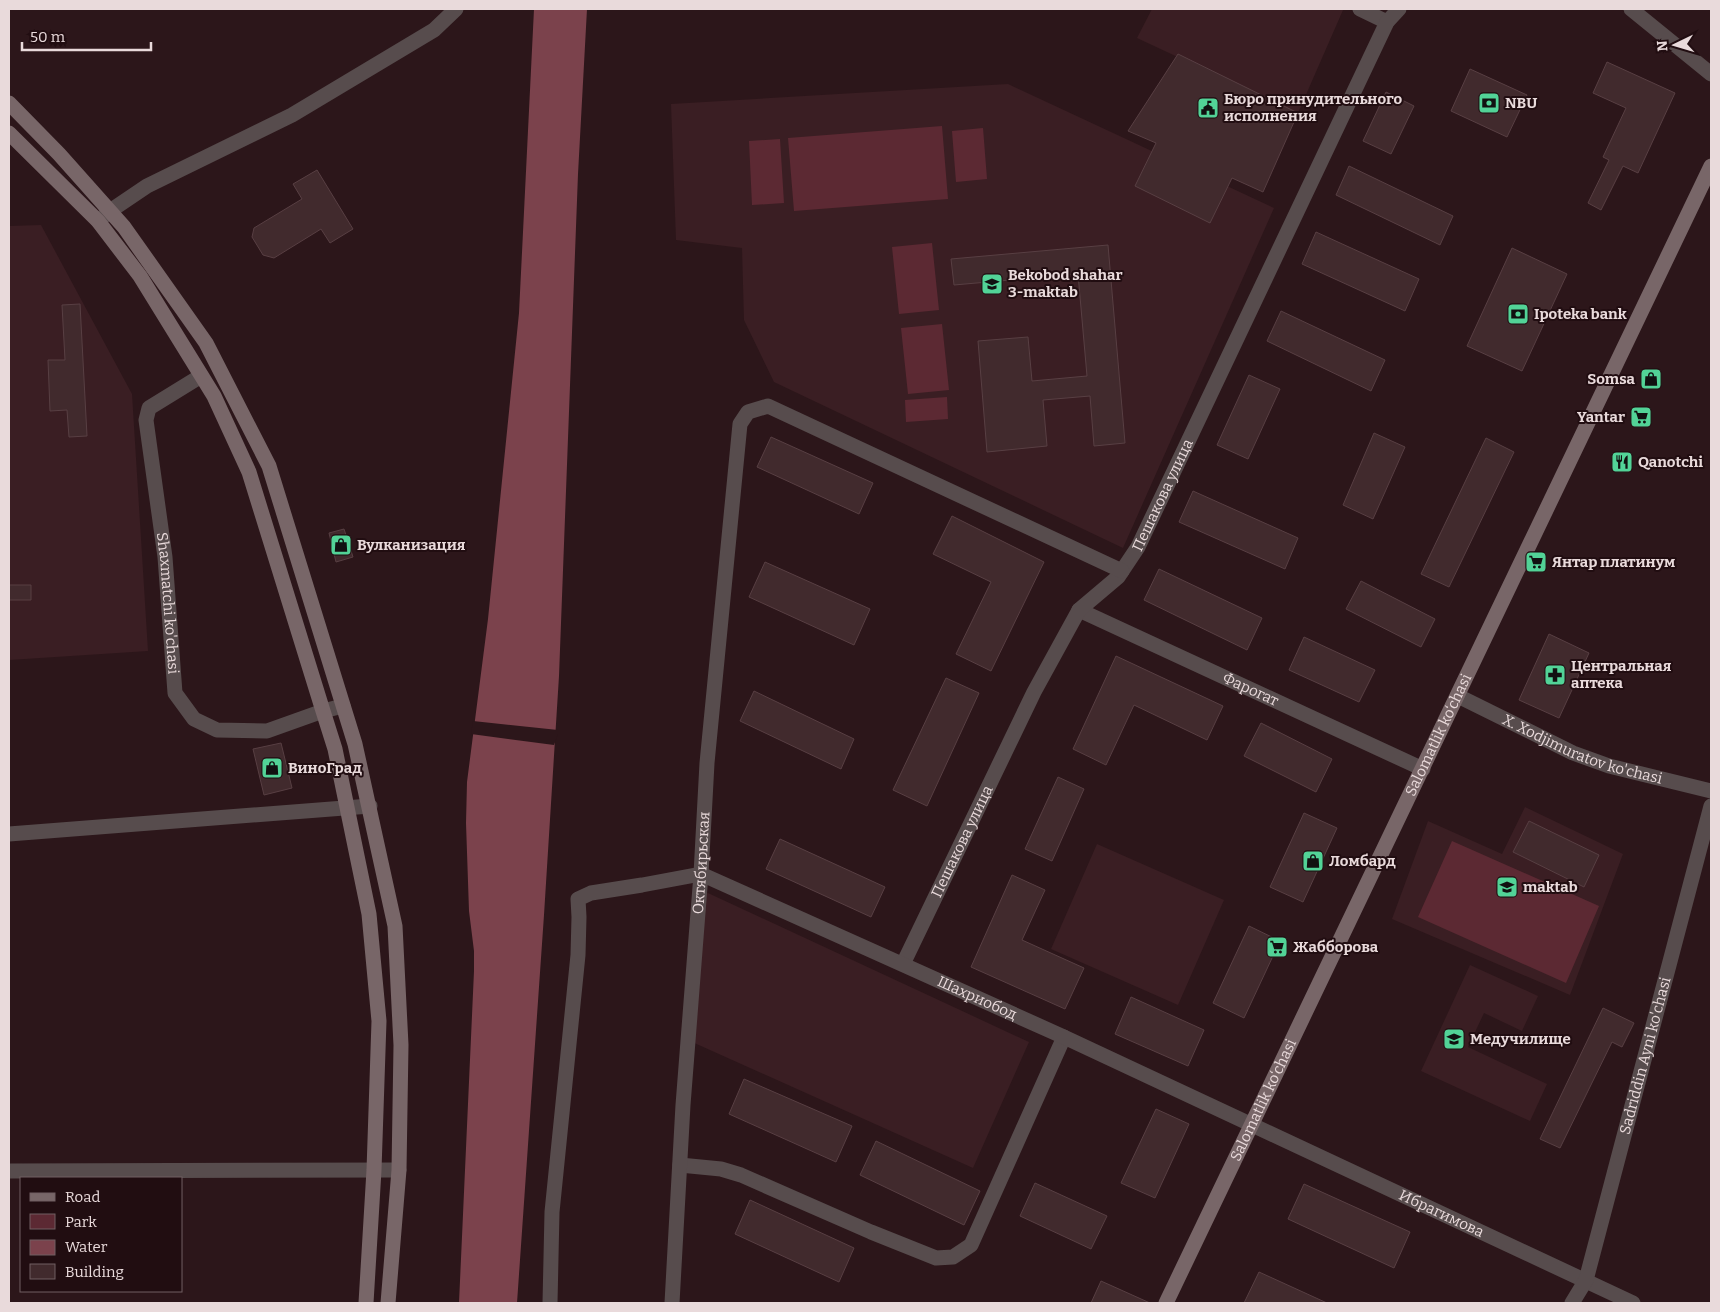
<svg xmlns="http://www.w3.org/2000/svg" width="1720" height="1312" viewBox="0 0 1720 1312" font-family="Bitter,serif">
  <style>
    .built { fill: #3a1e23 }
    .green { fill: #5c2933 }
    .water { fill: #7b424c }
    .pier { fill: #2c161a }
    .building { fill: #412a2d; stroke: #583f43 }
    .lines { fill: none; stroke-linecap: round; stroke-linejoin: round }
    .street { stroke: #574c4d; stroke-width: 15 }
    .secondary { stroke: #786668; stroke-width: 15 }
    .labels { text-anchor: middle; stroke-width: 4; stroke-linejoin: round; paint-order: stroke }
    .poi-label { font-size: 15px; font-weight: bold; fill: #e9dadb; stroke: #210d11; text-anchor: start }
    .street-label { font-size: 15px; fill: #e9dadb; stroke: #210d11 }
  </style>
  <rect width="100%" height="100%" fill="#2c161a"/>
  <!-- built -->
  <path class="built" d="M1152 9H1340L1343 10 1298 113 1137 38Z
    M1008 84 1274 208 1123 548 774 382 744 320 742 248 676 240 671 104Z
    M41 225 132 394 148 651 9 660V226Z
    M1525 807 1623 854 1570 995 1392 919 1428 821 1502 854Z
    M1097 844 1224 900 1178 1005 1051 949Z
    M695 887 1029 1042 973 1168 681 1037Z
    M1470 965 1538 996 1522 1031 1484 1013 1468 1047 1547 1084 1530 1121 1421 1071Z"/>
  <!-- green -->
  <path class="green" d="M942 126 948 199 794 211 788 138Z
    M983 128 987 179 956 182 952 131Z
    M780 139 784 203 752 205 749 141Z
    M932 243 939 310 899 314 892 247Z
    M942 324 949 390 908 394 901 328Z
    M947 397 948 419 906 422 905 400Z
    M1452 841 1599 906 1566 983 1418 917Z"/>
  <!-- water -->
  <path class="water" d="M534 9H587L578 174 559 676 544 915 517 1303H459L474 971V951L469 911 466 823 467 782 488 619 519 313Z"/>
  <!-- pier -->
  <path class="pier" d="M473 721 558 730V734L554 745 471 734Z"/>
  <!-- building -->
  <path class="building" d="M1178 54 1298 113 1263 192 1232 178 1210 223 1135 186 1156 143 1128 131Z
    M1607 62 1675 93 1638 173 1623 166 1601 210 1588 203 1609 160 1603 157 1626 108 1593 93Z
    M1470 69 1527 95 1507 137 1451 111Z
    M1386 92 1414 106 1391 154 1363 141Z
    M1349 166 1453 216 1440 245 1336 195Z
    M317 170 353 229 330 243 321 229 274 258 263 255 252 237 254 228 302 199 293 184Z
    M1316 232 1419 279 1405 311 1302 264Z
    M1108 245 1125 443 1094 446 1090 396 1043 400 1047 446 987 452 978 341 1028 337 1032 381 1087 376 1078 274 954 285 951 259Z
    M1512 248 1567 274 1522 371 1467 346Z
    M80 304 87 436 69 437 67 410 50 411 48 360H65L62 305Z
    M1281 311 1385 360 1371 391 1267 341Z
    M1249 375 1280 389 1248 459 1217 445Z
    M1374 433 1405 447 1373 519 1343 505Z
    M771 437 873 483 859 514 757 467Z
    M1486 438 1514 452 1449 587 1421 574Z
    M1193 491 1298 538 1285 569 1179 522Z
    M952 516 1044 562 991 671 956 654 991 582 933 554Z
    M344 529 353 557 336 562 329 533Z
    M765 562 870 609 854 645 749 597Z
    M1159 569 1262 618 1247 650 1144 600Z
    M1361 581 1435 619 1421 647 1346 609Z
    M9 585H31V600H9Z
    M1549 634 1589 653 1559 718 1519 700Z
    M1304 637 1375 670 1359 702 1289 670Z
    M1116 656 1223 706 1207 740 1134 705 1106 765 1073 749Z
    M946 678 979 693 927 806 893 790Z
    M754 691 854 739 841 769 740 721Z
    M1261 723 1332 759 1316 792 1244 756Z
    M281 743 292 788 264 795 253 749Z
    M1058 777 1084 789 1052 861 1025 849Z
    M1304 813 1337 828 1303 902 1270 887Z
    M1529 821 1599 855 1584 887 1513 852Z
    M780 839 885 887 871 917 766 869Z
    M1012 875 1045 890 1022 940 1084 968 1065 1009 971 967Z
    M1249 926 1280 941 1244 1018 1213 1003Z
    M1131 997 1204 1030 1188 1066 1115 1034Z
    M1603 1008 1634 1023 1622 1047 1612 1042 1560 1148 1540 1139Z
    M744 1079 852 1126 836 1162 729 1114Z
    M1156 1109 1189 1124 1155 1198 1121 1183Z
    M876 1141 980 1191 964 1225 860 1175Z
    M1035 1183 1107 1216 1091 1249 1020 1216Z
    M1304 1184 1410 1232 1394 1268 1288 1219Z
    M750 1200 854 1248 839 1282 735 1234Z
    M1259 1272 1327 1303H1244Z
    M1101 1281 1150 1303H1091Z"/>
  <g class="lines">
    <!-- street -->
    <g class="street">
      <path d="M1360 9 1387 22"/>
      <path d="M1631 9 1711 74"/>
      <path d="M98 221 110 211 147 186 292 115 434 30 456 9"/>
      <path id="s1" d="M201 376 149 408 146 420 165 557 175 693 194 719 217 730 267 731 323 711 343 706"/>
      <path id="s2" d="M1079 610 1423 769"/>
      <path id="s3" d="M1458 696 1573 753 1609 766 1711 791"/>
      <path d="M9 834 370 806"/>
      <path id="s4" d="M903 964 1034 692 1079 610 1118 577 1138 547 1387 22 1399 9"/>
      <path d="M680 1165 721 1169 741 1175 871 1232 936 1258 953 1257 971 1245 1064 1037"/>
      <path d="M9 1171 399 1170"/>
      <path id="s5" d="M550 1303 552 1212 578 955 579 917 578 899 591 893 642 885 701 874 1064 1037 1633 1303"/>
      <path id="s6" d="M672 1303 683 1105 701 874 707 763 740 424 748 412 768 406 1122 571"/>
      <path id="s7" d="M1572 1303 1586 1280 1711 806"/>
    </g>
    <!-- secondary -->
    <g class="secondary">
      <path d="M9 103 59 154 124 227 206 343 269 466 355 744 395 926 401 1045 399 1170 388 1303"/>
      <path d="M9 133 98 221 140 276 214 396 249 472 323 711 335 749 369 914 379 1021 374 1170 366 1303"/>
      <path id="s8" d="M1166 1303 1711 166"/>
    </g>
  </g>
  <!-- icons -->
  <defs>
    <g id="bank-square" transform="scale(1.125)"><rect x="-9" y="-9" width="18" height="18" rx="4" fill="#52d397" stroke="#210d11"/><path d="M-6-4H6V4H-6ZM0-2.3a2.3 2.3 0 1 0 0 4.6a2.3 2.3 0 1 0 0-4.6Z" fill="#111"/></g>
    <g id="civic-square" transform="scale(1.125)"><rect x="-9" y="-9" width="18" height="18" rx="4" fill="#52d397" stroke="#210d11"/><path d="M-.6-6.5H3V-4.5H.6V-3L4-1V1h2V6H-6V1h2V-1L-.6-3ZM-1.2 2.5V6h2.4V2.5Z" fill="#111"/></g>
    <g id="school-square" transform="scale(1.125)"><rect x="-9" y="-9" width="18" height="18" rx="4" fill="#52d397" stroke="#210d11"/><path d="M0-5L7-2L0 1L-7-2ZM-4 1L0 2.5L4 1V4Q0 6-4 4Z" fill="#111"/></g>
    <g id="shop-square" transform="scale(1.125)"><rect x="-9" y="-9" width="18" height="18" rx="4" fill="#52d397" stroke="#210d11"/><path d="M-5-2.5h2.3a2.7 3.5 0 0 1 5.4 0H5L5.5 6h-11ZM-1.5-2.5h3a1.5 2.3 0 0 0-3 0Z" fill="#111"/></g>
    <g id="supermarket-square" transform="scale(1.125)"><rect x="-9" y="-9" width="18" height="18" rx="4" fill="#52d397" stroke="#210d11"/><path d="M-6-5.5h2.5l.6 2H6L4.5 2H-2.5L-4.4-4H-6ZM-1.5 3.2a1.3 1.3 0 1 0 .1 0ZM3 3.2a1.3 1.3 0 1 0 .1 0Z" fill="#111"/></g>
    <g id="restaurant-square" transform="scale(1.125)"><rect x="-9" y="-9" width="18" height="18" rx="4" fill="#52d397" stroke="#210d11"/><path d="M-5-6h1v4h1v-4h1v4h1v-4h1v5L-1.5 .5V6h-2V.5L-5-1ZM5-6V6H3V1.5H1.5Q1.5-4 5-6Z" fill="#111"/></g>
    <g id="pharmacy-square" transform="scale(1.125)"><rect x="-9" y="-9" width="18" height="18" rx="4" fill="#52d397" stroke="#210d11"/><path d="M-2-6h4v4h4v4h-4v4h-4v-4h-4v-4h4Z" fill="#111"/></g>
    <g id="university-square" transform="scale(1.125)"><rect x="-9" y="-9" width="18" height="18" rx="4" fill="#52d397" stroke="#210d11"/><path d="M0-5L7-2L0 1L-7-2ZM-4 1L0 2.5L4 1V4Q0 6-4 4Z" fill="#111"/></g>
  </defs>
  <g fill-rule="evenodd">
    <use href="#bank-square" x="1489" y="103"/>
    <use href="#civic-square" x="1208" y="108"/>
    <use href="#school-square" x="992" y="284"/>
    <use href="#bank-square" x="1518" y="314"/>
    <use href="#shop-square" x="1651" y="379"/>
    <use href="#supermarket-square" x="1641" y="417"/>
    <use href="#restaurant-square" x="1622" y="462"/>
    <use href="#shop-square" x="341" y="545"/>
    <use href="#supermarket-square" x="1536" y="562"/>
    <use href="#pharmacy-square" x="1555" y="675"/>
    <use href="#shop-square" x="272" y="768"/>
    <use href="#shop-square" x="1313" y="861"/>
    <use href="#school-square" x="1507" y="887"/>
    <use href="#supermarket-square" x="1277" y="947"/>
    <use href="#university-square" x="1454" y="1039"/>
  </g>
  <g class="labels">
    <!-- poi labels -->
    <g class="poi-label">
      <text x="1224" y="104">Бюро принудительного<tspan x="1224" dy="17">исполнения</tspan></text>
      <text x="1505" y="108">NBU</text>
      <text x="1008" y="280">Bekobod shahar<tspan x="1008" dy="17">3-maktab</tspan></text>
      <text x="1534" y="319">Ipoteka bank</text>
      <text x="1635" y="384" text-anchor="end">Somsa</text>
      <text x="1625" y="422" text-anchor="end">Yantar</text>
      <text x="1638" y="467">Qanotchi</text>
      <text x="357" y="550">Вулканизация</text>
      <text x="1552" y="567">Янтар платинум</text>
      <text x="1571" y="671">Центральная<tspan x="1571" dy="17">аптека</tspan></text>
      <text x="288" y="773">ВиноГрад</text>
      <text x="1329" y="866">Ломбард</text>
      <text x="1523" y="892">maktab</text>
      <text x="1293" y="952">Жабборова</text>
      <text x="1470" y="1044">Медучилище</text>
    </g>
    <!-- street labels -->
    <g class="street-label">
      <text dy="5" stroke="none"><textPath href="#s4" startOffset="540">Пешакова улица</textPath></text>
      <text dy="5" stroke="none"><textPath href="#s1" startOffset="258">Shaxmatchi ko'chasi</textPath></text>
      <text dy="5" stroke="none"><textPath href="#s2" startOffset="189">Фарогат</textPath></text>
      <text dy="5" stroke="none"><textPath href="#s8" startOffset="630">Salomatlik ko‘chasi</textPath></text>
      <text dy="5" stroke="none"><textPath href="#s3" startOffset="136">X. Xodjimuratov ko'chasi</textPath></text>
      <text dy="5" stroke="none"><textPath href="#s4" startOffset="136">Пешакова улица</textPath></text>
      <text dy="5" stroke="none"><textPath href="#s6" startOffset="441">Октябирьская</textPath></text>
      <text dy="5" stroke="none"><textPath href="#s5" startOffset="834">Шахриобод</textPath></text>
      <text dy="5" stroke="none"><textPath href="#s7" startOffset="259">Sadriddin Ayni ko'chasi</textPath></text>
      <text dy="5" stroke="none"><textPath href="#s8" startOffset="225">Salomatlik ko‘chasi</textPath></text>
      <text dy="5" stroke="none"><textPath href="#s5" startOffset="1346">Ибрагимова</textPath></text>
    </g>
  </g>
  <!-- border -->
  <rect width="1720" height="1312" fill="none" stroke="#e9dadb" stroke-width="20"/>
  <!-- legend -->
  <rect x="20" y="1177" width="162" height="115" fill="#210d11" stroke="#715f62"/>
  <rect x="30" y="1193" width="25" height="8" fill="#786668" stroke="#715f62"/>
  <text x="65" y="1202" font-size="15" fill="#e9dadb">Road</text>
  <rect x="30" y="1214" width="25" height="15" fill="#5c2933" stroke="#715f62"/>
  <text x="65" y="1227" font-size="15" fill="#e9dadb">Park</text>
  <rect x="30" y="1240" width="25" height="15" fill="#7b424c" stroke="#715f62"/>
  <text x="65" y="1252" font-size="15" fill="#e9dadb">Water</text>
  <rect x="30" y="1264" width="25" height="15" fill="#412a2d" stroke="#715f62"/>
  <text x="65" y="1277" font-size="15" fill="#e9dadb">Building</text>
  <!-- north arrow -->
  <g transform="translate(1675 45) rotate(265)" stroke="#210d11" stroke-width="4" paint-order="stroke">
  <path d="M0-4L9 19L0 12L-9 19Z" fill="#e9dadb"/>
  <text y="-8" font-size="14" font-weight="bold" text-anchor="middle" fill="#e9dadb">N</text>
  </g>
  <!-- scale -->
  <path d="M22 42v8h129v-8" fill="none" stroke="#e9dadb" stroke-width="2.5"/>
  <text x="30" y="42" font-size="15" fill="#e9dadb" stroke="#210d11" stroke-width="4" paint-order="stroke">50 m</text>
</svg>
